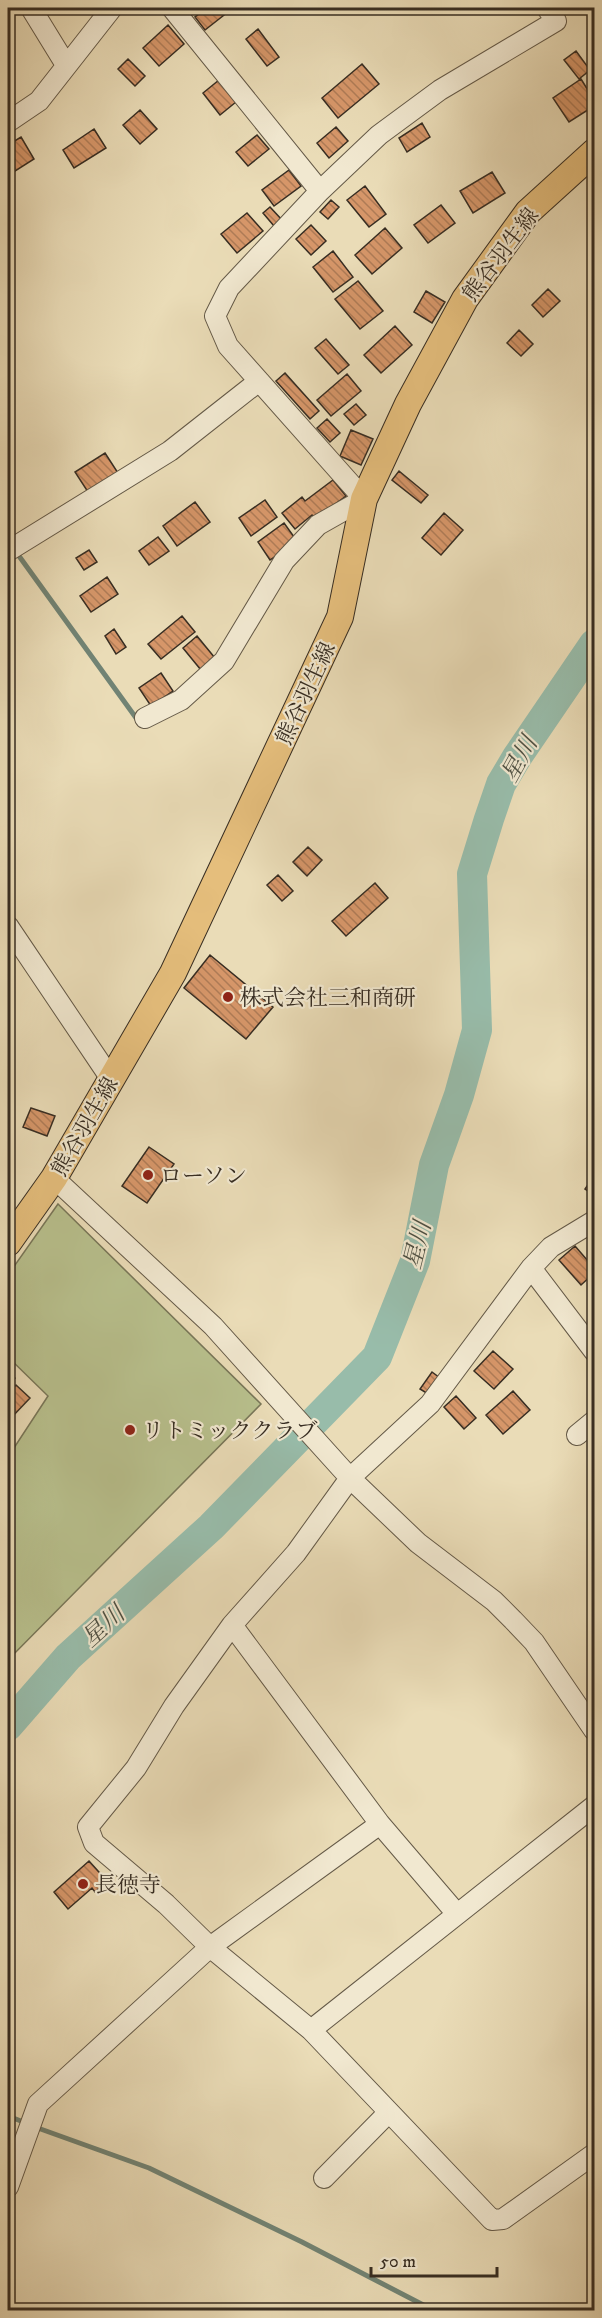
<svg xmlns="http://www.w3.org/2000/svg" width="602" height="2318" viewBox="0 0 602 2318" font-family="'IM FELL DW Pica','Noto Serif JP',serif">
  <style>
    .garden { fill: #b8c08d; stroke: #787658; stroke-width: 1.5 }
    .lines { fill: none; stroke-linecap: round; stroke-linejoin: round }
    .stream { stroke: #718374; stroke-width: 5 }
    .river { stroke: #98bcaa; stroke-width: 30 }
    .building { fill: url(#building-back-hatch); stroke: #372d22; stroke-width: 1.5 }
    .minor-casing { stroke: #645947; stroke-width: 22 }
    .major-casing { stroke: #372d22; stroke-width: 28 }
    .minor { stroke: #f1e8d0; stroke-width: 20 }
    .major { stroke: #e5be7c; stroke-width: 26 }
    .poi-dot { fill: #8f2418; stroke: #f1e8d0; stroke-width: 2 }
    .labels { text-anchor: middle; stroke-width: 4.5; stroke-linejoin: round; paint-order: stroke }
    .street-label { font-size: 22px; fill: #372d22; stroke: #f1e8d0 }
    .poi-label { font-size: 22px; fill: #372d22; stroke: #f1e8d0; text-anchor: start }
    .water-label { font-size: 24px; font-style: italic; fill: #4f5144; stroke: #f1e8d0 }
  </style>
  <defs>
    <pattern id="building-back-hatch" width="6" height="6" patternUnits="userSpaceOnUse" patternTransform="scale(1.5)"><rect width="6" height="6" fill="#d69669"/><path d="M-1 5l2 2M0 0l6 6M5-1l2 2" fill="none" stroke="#ae7b56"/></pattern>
  </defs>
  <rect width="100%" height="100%" fill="#eadcb7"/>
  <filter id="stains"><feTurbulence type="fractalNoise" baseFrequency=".00333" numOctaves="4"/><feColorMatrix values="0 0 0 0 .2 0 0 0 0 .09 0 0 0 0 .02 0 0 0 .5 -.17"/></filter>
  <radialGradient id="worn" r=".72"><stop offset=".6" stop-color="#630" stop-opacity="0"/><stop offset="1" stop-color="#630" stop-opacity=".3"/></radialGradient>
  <!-- garden -->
  <path class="garden" d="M58 1204 261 1404 8 1660V1457L48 1396 8 1357V1275Z"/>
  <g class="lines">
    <!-- stream -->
    <path class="stream" d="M19 556 139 722
      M8 2116 26 2123
      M35 2127 149 2168 302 2242 433 2310"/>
    <!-- river -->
    <path class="river" d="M8 1726 68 1657 211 1527 377 1357 415 1261 434 1165 459 1095 477 1030 472 874 489 819 501 784 517 757 594 644"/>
  </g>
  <!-- building -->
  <path class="building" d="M207 8H233L205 30 195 17Z
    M168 25 184 44 159 66 143 48Z
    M258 29 279 57 267 66 246 39Z
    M576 51 590 70 579 79 564 60Z
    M128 59 145 76 135 86 118 69Z
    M362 64 379 84 338 118 322 98Z
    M581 79 594 100V106L569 122 553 98Z
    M219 80 236 102 220 115 203 93Z
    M140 110 157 129 140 144 123 125Z
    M422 123 430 137 407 152 399 138Z
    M336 127 348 141 329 158 317 143Z
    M94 129 106 148 74 168 63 150Z
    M257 135 269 149 248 166 236 152Z
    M21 137 34 159 12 173 8 166V145Z
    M289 170 301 186 274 206 262 190Z
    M492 172 505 193 473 213 460 191Z
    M365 186 386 214 369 227 347 200Z
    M331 200 339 207 328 219 320 212Z
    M441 205 455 223 428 243 414 225Z
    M270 207 282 220 274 226 263 213Z
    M247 213 263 231 237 253 221 234Z
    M311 225 326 241 311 255 296 239Z
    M385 228 402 248 372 274 355 255Z
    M333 251 353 277 333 292 313 267Z
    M358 281 383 311 360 329 335 299Z
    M548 289 560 301 543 317 532 305Z
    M426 291 445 302 432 323 414 312Z
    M395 326 412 345 381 373 364 355Z
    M519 330 533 344 521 356 507 343Z
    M326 339 349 365 338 374 315 348Z
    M285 373 319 411 310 419 276 381Z
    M347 374 361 391 331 416 317 400Z
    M356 404 366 415 354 425 344 414Z
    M327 419 340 433 330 442 317 428Z
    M351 430 373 439 361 465 340 456Z
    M105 453 118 473 88 492 75 472Z
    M399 471 428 495 421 503 392 480Z
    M333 480 346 496 315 519 312 515 295 529 282 513 302 497 305 501Z
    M265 500 277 517 251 536 239 518Z
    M195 502 210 522 177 546 163 526Z
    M444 513 463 530 441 555 422 538Z
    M284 523 297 541 270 560 258 542Z
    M158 537 169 551 149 565 139 551Z
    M89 550 97 562 84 570 76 558Z
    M107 577 118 594 91 612 80 596Z
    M182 616 195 632 161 659 148 644Z
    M114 629 126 647 116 654 105 636Z
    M197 636 219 663 205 675 183 648Z
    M161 673 173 691 151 706 139 688Z
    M308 847 322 860 307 876 293 862Z
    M278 875 293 891 282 901 267 885Z
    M375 883 388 898 346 936 332 921Z
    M210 955 273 1007 246 1039 184 988Z
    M31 1108 55 1116 47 1136 23 1127Z
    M149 1147 174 1164 147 1203 122 1186Z
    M594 1176V1195L585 1189Z
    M575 1246 594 1268V1273L581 1285 559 1260Z
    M493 1351 513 1369 494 1389 474 1371Z
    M8 1372 15 1378 8 1387Z
    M432 1372 444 1381 433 1397 420 1389Z
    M16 1385 30 1398 12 1417 8 1413V1393Z
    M513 1391 530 1410 503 1434 486 1415Z
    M456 1396 476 1418 464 1429 444 1407Z
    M89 1861 107 1881 95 1892 92 1888 68 1909 54 1892Z"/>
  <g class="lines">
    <!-- minor casing -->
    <g class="minor-casing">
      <path id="minor" d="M31 8 66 65
        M172 8 320 191
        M8 122 39 101 112 8
        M8 551 170 451 259 381
        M145 718 181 700 224 661 284 561 318 525 364 499 228 346 215 316 229 288 320 191 379 135 440 90 556 21 547 8
        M8 926 111 1079
        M54 1178 213 1326 350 1478 418 1543 494 1601 513 1620 534 1642 594 1730
        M594 1221 551 1247 531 1268 430 1404 350 1478 296 1553 232 1625 174 1706 136 1768 88 1827 94 1843 166 1904 210 1947 311 2030 492 2220 503 2219 594 2154
        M531 1268 594 1351
        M577 1435 594 1421
        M232 1625 380 1824 457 1914
        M311 2030 594 1806
        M324 2178 389 2112
        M8 2187 38 2104 210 1947 380 1824"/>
    </g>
    <!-- major casing -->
    <g class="major-casing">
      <path id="major" d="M8 1243 54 1178 173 973 340 617 364 499 408 404 465 299 528 212 594 152"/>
    </g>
    <!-- minor -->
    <use href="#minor" class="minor"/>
    <!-- major -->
    <use href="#major" class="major"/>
  </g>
  <!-- markers -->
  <g class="poi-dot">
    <circle cx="228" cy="997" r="6"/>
    <circle cx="148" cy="1175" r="6"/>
    <circle cx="130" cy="1430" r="6"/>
    <circle cx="83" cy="1884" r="6"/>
  </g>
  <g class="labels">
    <!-- street labels -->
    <g class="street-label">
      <text transform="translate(500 254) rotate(-53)" y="8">熊谷羽生線</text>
      <text transform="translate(305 693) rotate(-65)" y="8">熊谷羽生線</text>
      <text transform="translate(84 1126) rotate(-60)" y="8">熊谷羽生線</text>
    </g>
    <!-- poi labels -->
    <g class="poi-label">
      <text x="240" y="1005">株式会社三和商研</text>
      <text x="160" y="1183">ローソン</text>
      <text x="142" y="1438">リトミッククラブ</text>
      <text x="95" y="1892">長徳寺</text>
    </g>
    <!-- water labels -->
    <g class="water-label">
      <text transform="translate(519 759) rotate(-61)" y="8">星川</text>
      <text transform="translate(417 1245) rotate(-76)" y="8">星川</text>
      <text transform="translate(103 1626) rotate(-42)" y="8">星川</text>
    </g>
  </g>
  <!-- margin -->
  <rect width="602" height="2318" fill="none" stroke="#eadcb7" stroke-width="30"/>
  <rect x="9" y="9" width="584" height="2300" fill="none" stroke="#372d22" stroke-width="3"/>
  <rect x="15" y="15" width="572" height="2288" fill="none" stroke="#372d22" stroke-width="1.5"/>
  <!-- scale -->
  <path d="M371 2267v9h126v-9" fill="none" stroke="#372d22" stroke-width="3"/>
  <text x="380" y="2267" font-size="18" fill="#372d22" stroke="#f1e8d0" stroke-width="4.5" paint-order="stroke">50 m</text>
  <rect width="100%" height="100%" filter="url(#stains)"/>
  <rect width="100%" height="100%" fill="url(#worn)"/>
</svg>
